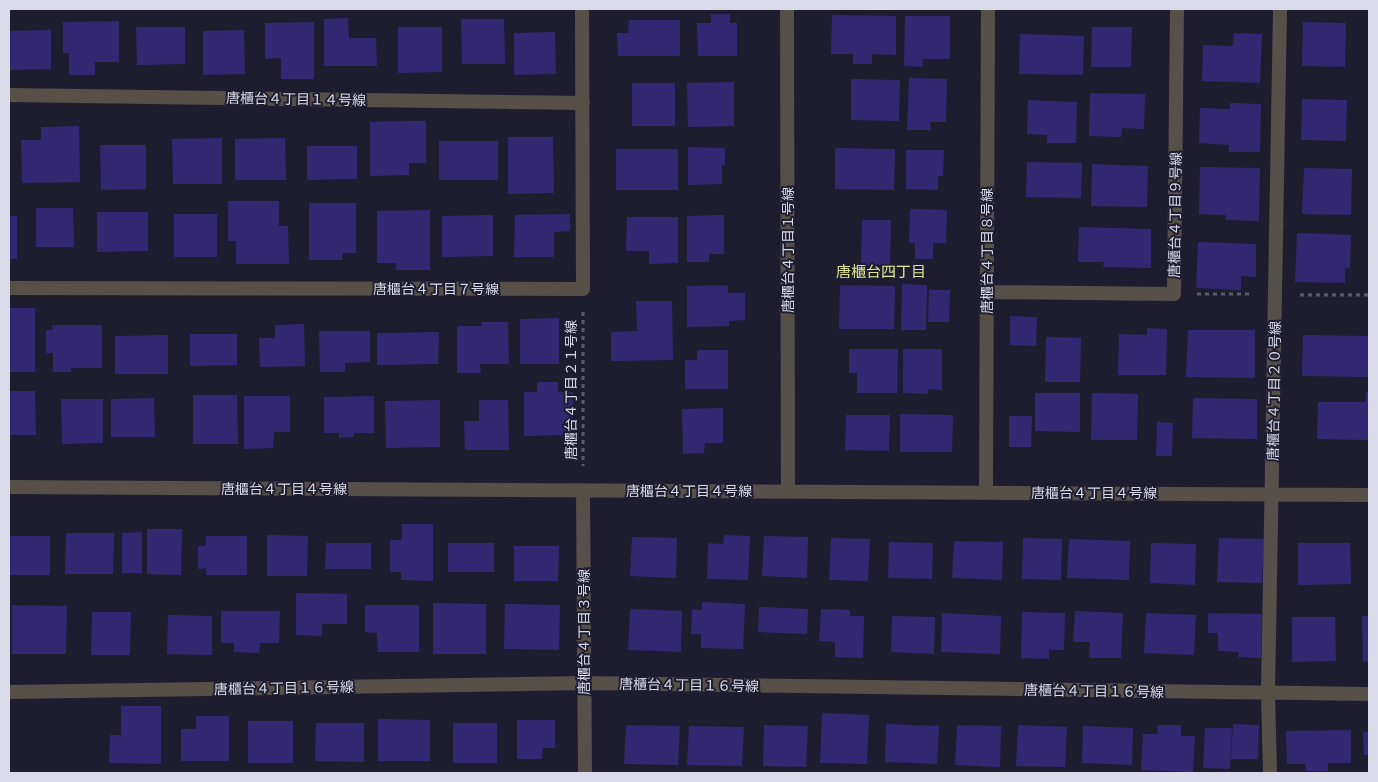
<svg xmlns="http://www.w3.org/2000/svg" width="1378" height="782" viewBox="0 0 1378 782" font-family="'IBM Plex Sans','Noto Sans JP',sans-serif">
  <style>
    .building { fill: #332772 }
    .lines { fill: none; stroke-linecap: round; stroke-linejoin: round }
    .path { stroke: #5b5a6b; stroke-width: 3; stroke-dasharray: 4 4; stroke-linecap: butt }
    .minor { stroke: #575048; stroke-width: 14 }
    .labels { text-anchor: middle; stroke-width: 4; stroke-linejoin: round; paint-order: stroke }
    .street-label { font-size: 14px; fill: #dadbe8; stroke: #1e1d30 }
    .neighbourhood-label { font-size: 15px; fill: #dfe496; stroke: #1e1d30 }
  </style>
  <rect width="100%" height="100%" fill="#1e1d30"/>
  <!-- building -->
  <path class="building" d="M711 14H730V23H737V56H698L697 23H711Z
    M832 15 896 16V55L872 54V64H853V54H831Z
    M905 16H950V59H923L922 67 904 66Z
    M348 18 349 38H376L377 66H324V19Z
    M461 19H504L505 64H462Z
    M629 20H680V56H618L617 33H628Z
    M119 21V62H95V75H69V53H63V22Z
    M314 22V79H281V58L265 59V23Z
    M1303 22 1346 23 1345 67 1302 66Z
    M136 27H185V64L137 65Z
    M398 27H442V72L398 73Z
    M1092 27H1132L1131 67H1091Z
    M51 30V69L9 70V31Z
    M244 30 245 74 203 75V31Z
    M555 32 556 74 514 75V33Z
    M1234 33 1262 34 1260 83 1202 81 1203 45 1233 46Z
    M1020 34 1084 36 1083 75 1019 74Z
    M909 78 947 79 946 122H930L931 130H907Z
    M851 79 900 80 899 121 851 120Z
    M734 82V126L688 127 687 83Z
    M632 83H675V126H632Z
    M1090 93 1145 94 1144 129 1122 128 1121 137 1089 136Z
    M1302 99 1347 100 1346 141 1301 140Z
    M1028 100 1077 102 1076 143H1047V135L1027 134Z
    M1230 103 1261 104 1260 152H1229V145L1199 143 1200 108 1230 109Z
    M409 121H426V163H409V175L370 176V122Z
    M79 126 80 182 22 183 21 140H41V127Z
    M508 137H553L554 193 508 194Z
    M222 138V184H173L172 139Z
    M285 138 286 180H235V139Z
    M439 141H498V180H439Z
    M100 145H146V189L101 190Z
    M307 146H357V179L307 180Z
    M688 147 725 148V165H722V184L688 185Z
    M835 148 895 149 894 190 835 189Z
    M616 149H678V190H616Z
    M906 150H944L943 176H938V190L906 189Z
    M1027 162 1082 163 1081 198 1026 197Z
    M1092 164 1148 166 1147 207 1091 206Z
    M1200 167 1260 168 1259 221 1226 220V215L1199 214Z
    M1304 168 1352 169 1351 215 1302 214Z
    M228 201H279V226H288L289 264H236V241H228Z
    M309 203H356V253H343L342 260H309Z
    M36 208H73L74 247H36Z
    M910 209 947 210 946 243H933V259H915V243H909Z
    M430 210V270H396V263H377V211Z
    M97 212H148V251L97 252Z
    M174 214H217V257H174Z
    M570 214V231L554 232V257H514L515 215Z
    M493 215V256L442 257V216Z
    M724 215V254H709V262H687V216Z
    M9 216H17V259H9Z
    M627 217H678V263L649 264V251H626Z
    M862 220H891L890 265H861Z
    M1079 227 1151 229V268L1103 267 1104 262H1078Z
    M1297 233 1351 235 1350 268H1345V283L1295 282Z
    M1198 242 1256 244V277L1241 276V290L1196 288Z
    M902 284 927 285 926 330H901Z
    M728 285V293H745V320L729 321V326L687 327V286Z
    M840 285 895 286 894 329H839Z
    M929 290H950L949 322H928Z
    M636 301H672L673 360 611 361V332L637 331Z
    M9 308H35V372H9Z
    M1010 316 1037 317 1036 346 1010 345Z
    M559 318V364H520V319Z
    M482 322H508L509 364H480L481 373H457V326H482Z
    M304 324 305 366 260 367 259 338H275V325Z
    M52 325H102V368H71V372H53V353H46V330H53Z
    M1147 328 1167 329 1166 375H1118L1119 334 1147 335Z
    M1188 330H1255V378L1186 377Z
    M319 331H370V362L345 363V372H320Z
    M439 332 438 364 377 365V333Z
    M190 334H237V365L190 366Z
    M168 335V374H115V336Z
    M1303 335 1369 336V377L1302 376Z
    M1046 337 1081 338 1080 382H1045Z
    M849 349H898L897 393H857V373H849Z
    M903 349H942V390L928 389V394L903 393Z
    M697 350H728V389H685V360H697Z
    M537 382H558V392H573V435L524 436V392H537Z
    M9 391H35L36 435H9Z
    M1366 392H1369V440L1317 439 1318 402H1366Z
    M1035 393H1080V432L1035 431Z
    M1092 393 1138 394 1137 440H1091Z
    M193 395H237L238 444H193Z
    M244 396H290V432H274L273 448 244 449Z
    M374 396V433H354V437L339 438V433H324V397Z
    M154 398 155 437H111V399Z
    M1193 398 1257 399V439L1192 438Z
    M61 399H103V443L62 444Z
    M440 400V447L386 448 385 401Z
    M479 400H508L509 450H465L464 421H479Z
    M723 408V443H705L704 453 683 454 682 409Z
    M900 414 953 415 952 452H900Z
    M846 415H890L889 451 845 450Z
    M1009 416H1032L1031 447H1009Z
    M1157 422 1173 423 1172 456H1156Z
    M402 524H433V581L401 580V572H390V540H402Z
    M147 529H182L181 575 147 574Z
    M142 532V573H122V533Z
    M66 533H114L113 574H65Z
    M267 535 308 536 307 576H267Z
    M724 535 750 536 748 580 707 579 708 543 723 544Z
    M9 536H50V575H9Z
    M206 536H247V575H206V568L198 569V546H206Z
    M764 536 808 537 807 578 762 576Z
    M632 537 677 538 676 578 630 576Z
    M831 538 870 539 868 581 829 580Z
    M1023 538 1062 539 1061 580 1022 579Z
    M1219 538 1264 539 1262 583 1217 582Z
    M1069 539 1130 541 1129 580 1067 578Z
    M954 541 1003 542 1002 580 952 578Z
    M889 542 933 543 932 579 888 578Z
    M326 543H371V569H325Z
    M448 543H494V572H448Z
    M1151 543 1196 544 1195 585 1150 583Z
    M1298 543H1350L1351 584 1298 585Z
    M514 546H559L558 581H514Z
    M296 593 347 594V624H322V636L296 635Z
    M702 602 745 604 743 649 701 648V634H691L692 609 702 610Z
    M433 603 486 604V654H433Z
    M505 604 560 605 559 650 504 649Z
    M12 605 67 606 66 654H12Z
    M365 605H419V652H378L377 633 365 632Z
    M759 607 808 609 807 634 758 632Z
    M630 609 682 611 681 652 628 650Z
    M821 609 850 610V616H864L863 658 835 657V642L819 641Z
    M221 611H280L279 643H260L259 653 234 652V643H221Z
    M1075 611 1123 613 1121 658H1089L1090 642H1073Z
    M92 612H131L130 655H91Z
    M1022 612 1065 613 1064 650H1049V659L1021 658Z
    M942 613 1001 616 1000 654 941 652Z
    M1146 613 1196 615 1194 655 1144 653Z
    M1208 613 1262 614 1261 658 1238 657 1239 652 1218 651V633H1208Z
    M168 615 212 616V655L167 654Z
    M892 616 935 617 934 654 891 652Z
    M1362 616H1369V661L1363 662Z
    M1292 617H1335L1336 661 1292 662Z
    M121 706H161V764L109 763 110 735H121Z
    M822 713 869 715 867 764 820 763Z
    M196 716H229V761H181V729H196Z
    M378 719 430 720V761H378Z
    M517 720H555V748H543L542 759H517Z
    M248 721H293V763H248Z
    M316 723H364V762L315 761Z
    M453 723H497V763H453Z
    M886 724 939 726 937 764 885 762Z
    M1233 724 1259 725 1258 759H1231Z
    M626 725 680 726 678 765 624 764Z
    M764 725 808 726 806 767 763 766Z
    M957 725 1001 726 1000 767 955 765Z
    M1018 725 1067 727 1065 767 1016 766Z
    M1158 725H1181V736H1195L1193 772 1141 770 1143 734H1157Z
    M689 726 744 727 742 766 687 765Z
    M1083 726 1133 728 1132 765 1082 763Z
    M1205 728H1232L1230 769 1203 768Z
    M1351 730V763H1328V771H1306L1305 764H1287L1286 731Z
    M1363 732H1369V755H1364Z"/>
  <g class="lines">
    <!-- path -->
    <path class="path" d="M1197 294H1251
      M1300 295H1369
      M583 312V466"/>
    <!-- minor -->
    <path class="minor" d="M787 9 788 491
      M9 95 583 103
      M9 288 583 289 582 9
      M987 292 1174 294 1177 9
      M9 487 1369 495
      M583 491 585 773
      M986 492 988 9
      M9 692 584 683 1369 694
      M1270 773 1268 693 1280 9"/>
  </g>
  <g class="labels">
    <!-- street labels -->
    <g class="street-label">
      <text transform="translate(296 99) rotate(1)" y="5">唐櫃台４丁目１４号線</text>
      <text transform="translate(1175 215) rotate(-89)" y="5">唐櫃台４丁目９号線</text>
      <text transform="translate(788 250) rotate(-90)" y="5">唐櫃台４丁目１号線</text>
      <text transform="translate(987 251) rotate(-90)" y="5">唐櫃台４丁目８号線</text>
      <text x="436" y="294">唐櫃台４丁目７号線</text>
      <text transform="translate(571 390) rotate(-90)" y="5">唐櫃台４丁目２１号線</text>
      <text transform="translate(1274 391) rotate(-89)" y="5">唐櫃台４丁目２０号線</text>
      <text x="284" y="494">唐櫃台４丁目４号線</text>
      <text x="689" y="496">唐櫃台４丁目４号線</text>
      <text x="1094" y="498">唐櫃台４丁目４号線</text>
      <text transform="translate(584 632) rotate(-90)" y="5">唐櫃台４丁目３号線</text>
      <text transform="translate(689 685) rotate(1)" y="5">唐櫃台４丁目１６号線</text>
      <text transform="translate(284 688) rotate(-1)" y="5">唐櫃台４丁目１６号線</text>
      <text transform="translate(1094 691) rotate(1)" y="5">唐櫃台４丁目１６号線</text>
    </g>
    <!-- neighbourhood labels -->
    <g class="neighbourhood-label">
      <text x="881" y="277">唐櫃台四丁目</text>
    </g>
  </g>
  <!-- border -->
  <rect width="1378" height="782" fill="none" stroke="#dadbe8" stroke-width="20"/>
</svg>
